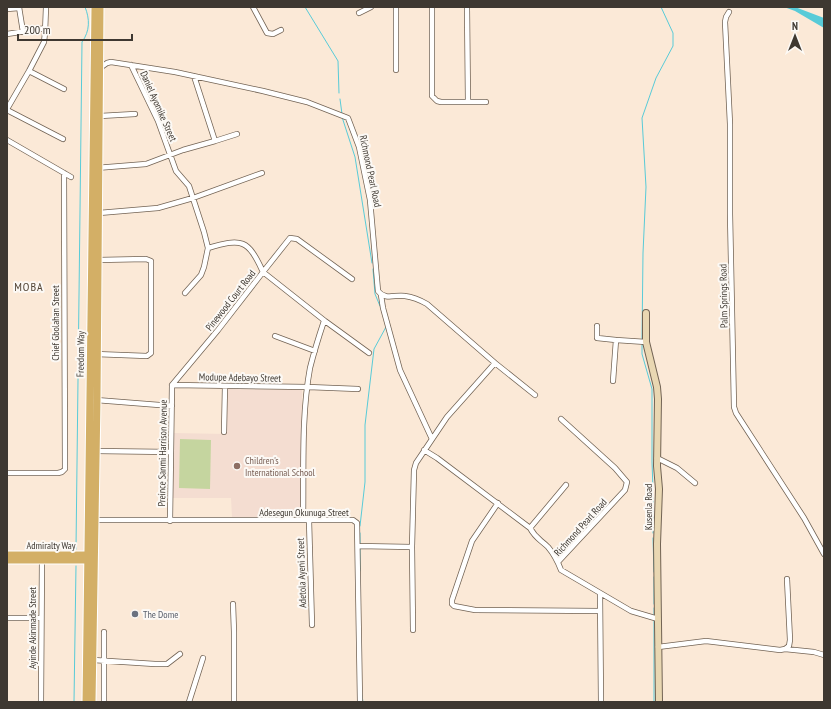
<svg xmlns="http://www.w3.org/2000/svg" width="831" height="709" viewBox="0 0 831 709" font-family="'PT Sans Narrow',sans-serif">
  <style>
    .education { fill: #f4ddd1 }
    .green { fill: #c5d59f }
    .water { fill: #58cbd8 }
    .lines { fill: none; stroke-linecap: round; stroke-linejoin: round }
    .stream { stroke: #58cbd8; stroke-width: 1 }
    .street-casing { stroke: #726354; stroke-width: 6 }
    .secondary-casing { stroke: #726354; stroke-width: 8 }
    .primary-casing { stroke: #fff; stroke-width: 9 }
    .street { stroke: #fff; stroke-width: 4.5 }
    .secondary { stroke: #e9d7b2; stroke-width: 6 }
    .primary { stroke: #d3af66; stroke-width: 7 }
    .education-dot { fill: #8d6e63; stroke: #fcf9f5; stroke-width: 1.5 }
    .worship-dot { fill: #6b7280; stroke: #fcf9f5; stroke-width: 1.5 }
    .labels { text-anchor: middle; stroke-width: 4; stroke-linejoin: round; paint-order: stroke }
    .street-label { font-size: 10px; fill: #3e3831; stroke: #fcf9f5 }
    .education-label { font-size: 10px; fill: #785e54; stroke: #fcf9f5; text-anchor: start }
    .worship-label { font-size: 10px; fill: #5b616d; stroke: #fcf9f5; text-anchor: start }
    .quarter-label { font-size: 12px; letter-spacing: 1px; fill: #544637; stroke: #fcf9f5 }
  </style>
  <rect width="100%" height="100%" fill="#fbe9d7"/>
  <!-- education -->
  <path class="education" d="M228 389 302 390 301 518 232 517 231 498H172L173 433 226 434Z"/>
  <!-- green -->
  <path class="green" d="M180 439 211 440 210 489 179 488Z"/>
  <!-- water -->
  <path class="water" d="M784 7H795L824 18V28L795 11Z"/>
  <g class="lines">
    <!-- stream -->
    <path class="stream" d="M305 7 338 61 339 93
      M340 99 342 114
      M342 117 355 157 372 263
      M373 269 375 294 380 306
      M642 340 643 253 646 187 642 118 656 78 673 46V33L661 7
      M642 343V354L652 389V462L653 489
      M653 495V533
      M360 526 365 482V425L374 349 386 327
      M360 533V543
      M653 538 654 572
      M76 549 82 42C90 31 90 19 85 7
      M360 549V571
      M654 577V604
      M654 608V615
      M654 621V702
      M362 695 363 702
      M74 702 76 566"/>
    <!-- street casing -->
    <g class="street-casing">
      <path id="street" d="M19 7 23 32
        M253 7 267 33 273 34 281 30
        M396 7V70
        M432 7V96L437 101 441 102H486
        M467 7 468 102
        M7 9 19 8
        M729 12 726 17 725 22 730 124V214L734 407 736 413 804 518 824 554
        M359 13 371 7
        M7 34 46 28
        M131 65 158 121 176 171 189 186 204 232 208 248 204 267 201 275 185 293
        M100 68 107 63 111 62 175 72 263 91 307 102 348 118 359 147 370 200 378 291C386 301 395 294 405 296 413 297 420 300 427 304L495 363 535 395
        M29 71 64 89
        M7 109 29 71 44 42 45 33 46 7
        M7 110 63 139
        M100 116 135 114
        M7 140 71 177
        M215 141 237 134
        M96 168 146 164 183 150 215 141 194 76
        M99 213 158 208 193 198 262 173
        M208 248C242 238 248 239 263 272L290 238 297 239 352 279
        M381 295 383 308 400 370 432 439
        M597 326V338L616 340
        M275 336 315 351
        M95 354 147 356 151 353V261L146 259 98 260
        M613 381 616 340 646 342
        M172 385 218 330 263 272 325 321 369 353
        M172 385 308 387 358 389
        M96 400 172 406
        M224 432 225 386
        M424 450 437 458 530 528C536 539 540 539 548 547 554 554 558 562 561 570L631 611 658 619
        M96 451 171 452
        M657 458 677 468 695 483
        M7 473H58L62 472 65 469 64 173
        M498 503 472 541 452 600V604L454 606 475 610 600 611
        M95 520H353L357 523 360 702
        M303 520C304 470 301 417 310 368 314 352 319 336 324 321
        M309 520 312 625
        M170 521 172 385
        M530 528 566 485
        M358 546 412 547
        M558 562 625 490 627 482 615 468 561 419
        M600 594 601 702
        M233 604 234 632V702
        M7 618H41
        M413 630 412 547 414 470 416 463 447 417 495 363
        M658 647 706 641 780 650 785 649 789 646 790 640 787 579
        M785 649 814 652 824 655
        M93 660 155 664H167L180 654
        M41 702 42 558
        M104 702V632
        M189 702 203 658"/>
    </g>
    <!-- secondary casing -->
    <g class="secondary-casing">
      <path id="secondary" d="M646 313V342L657 387 658 399 657 466 659 489 657 544 659 702"/>
    </g>
    <!-- primary casing -->
    <g class="primary-casing">
      <path id="primary" d="M7 555H92
        M7 560H91
        M86 702 95 7
        M92 702 97 400 100 7"/>
    </g>
    <!-- street -->
    <use href="#street" class="street"/>
    <!-- secondary -->
    <use href="#secondary" class="secondary"/>
    <!-- primary -->
    <use href="#primary" class="primary"/>
  </g>
  <!-- markers -->
  <circle class="education-dot" cx="237" cy="466" r="4"/>
  <circle class="worship-dot" cx="135" cy="614" r="4"/>
  <g class="labels">
    <!-- street labels -->
    <g class="street-label">
      <text transform="translate(159 106) rotate(66)" y="4">Daniel Ayomike Street</text>
      <text transform="translate(371 171) rotate(78)" y="4">Richmond Pearl Road</text>
      <text transform="translate(723 296) rotate(-91)" y="4">Palm Springs Road</text>
      <text transform="translate(230 300) rotate(-52)" y="4">Pinewood Court Road</text>
      <text transform="translate(55 323) rotate(-90)" y="4">Chief Gbolahan Street</text>
      <text transform="translate(80 354) rotate(-89)" y="4">Freedom Way</text>
      <text transform="translate(240 377) rotate(1)" y="4">Modupe Adebayo Street</text>
      <text transform="translate(162 453) rotate(-89)" y="4">Preince Sanmi Harrison Avenue</text>
      <text transform="translate(648 507) rotate(-90)" y="4">Kusenla Road</text>
      <text x="304" y="516">Adesegun Okunuga Street</text>
      <text transform="translate(580 527) rotate(-48)" y="4">Richmond Pearl Road</text>
      <text x="51" y="549">Admiralty Way</text>
      <text transform="translate(301 573) rotate(-92)" y="4">Adetola Ayeni Street</text>
      <text transform="translate(32 628) rotate(-90)" y="4">Ayinde Akinmade Street</text>
    </g>
    <!-- education labels -->
    <g class="education-label">
      <text x="245" y="464">Children's<tspan x="245" dy="12">International School</tspan></text>
    </g>
    <!-- worship labels -->
    <g class="worship-label">
      <text x="143" y="618">The Dome</text>
    </g>
    <!-- quarter labels -->
    <g class="quarter-label">
      <text x="29" y="291">MOBA</text>
    </g>
  </g>
  <!-- border -->
  <rect width="831" height="709" fill="none" stroke="#3e3831" stroke-width="16"/>
  <!-- north arrow -->
  <g transform="translate(795 36)" stroke="#fcf9f5" stroke-width="3" paint-order="stroke">
  <path d="M0-3L7 15L0 10L-7 15Z" fill="#3e3831"/>
  <text y="-6" font-size="11" font-weight="bold" text-anchor="middle" fill="#3e3831">N</text>
  </g>
  <!-- scale -->
  <path d="M18 34v6h114v-6" fill="none" stroke="#3e3831" stroke-width="2"/>
  <text x="24" y="34" font-size="12" fill="#3e3831" stroke="#fcf9f5" stroke-width="3" paint-order="stroke">200 m</text>
</svg>
